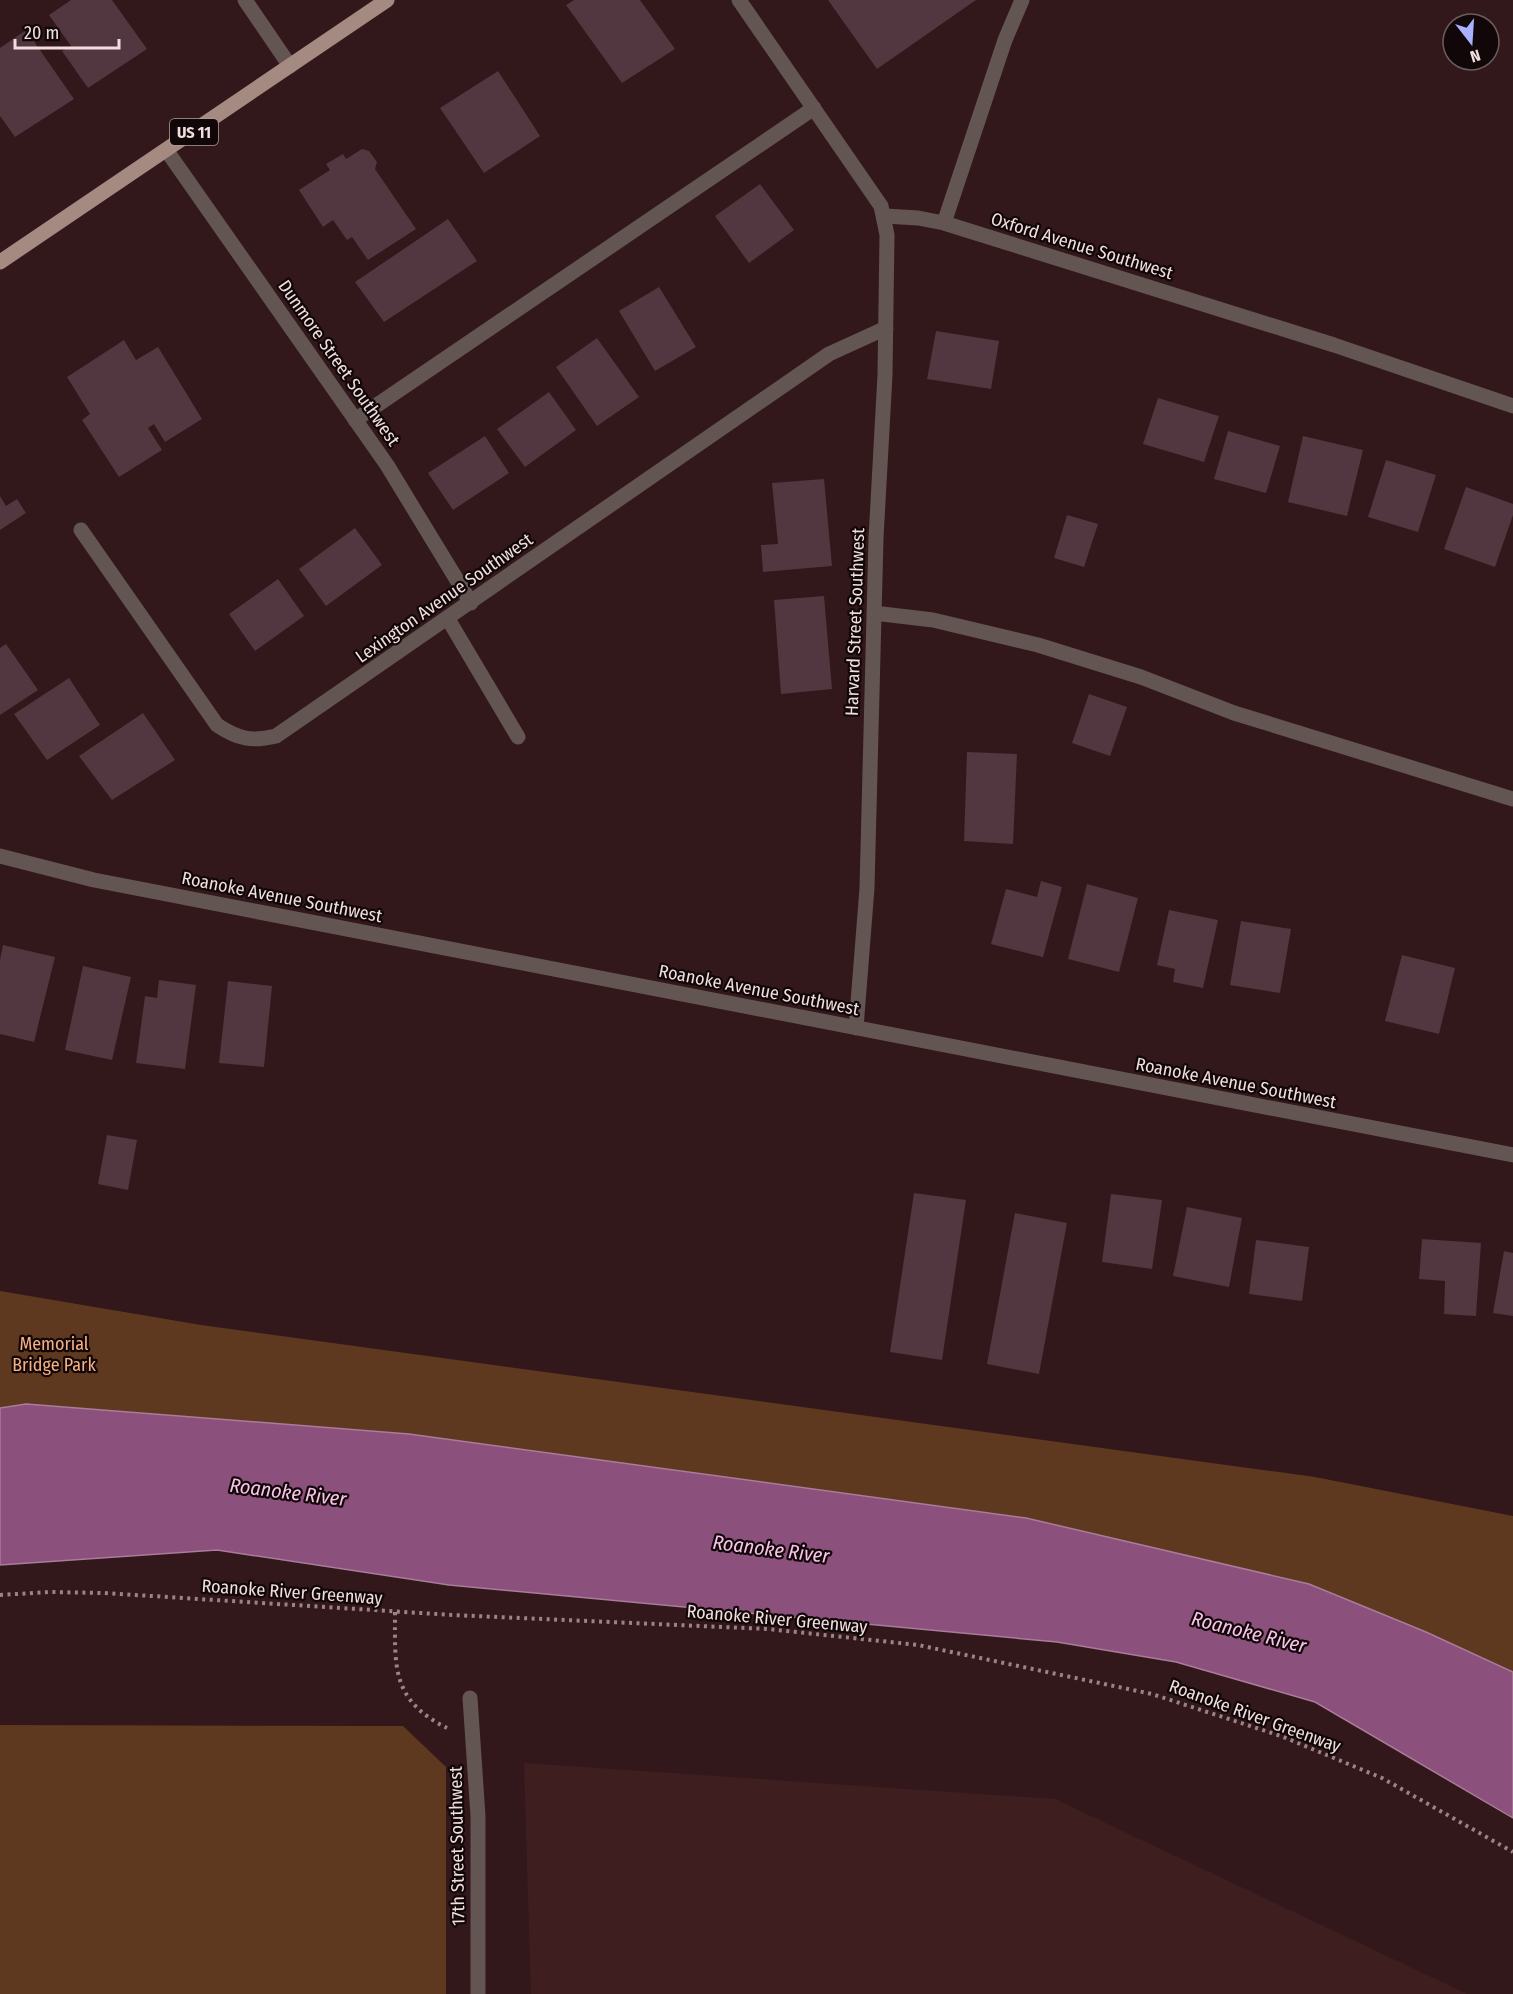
<svg xmlns="http://www.w3.org/2000/svg" width="1513" height="1994" viewBox="0 0 1513 1994" font-family="'Fira Sans Condensed',sans-serif">
  <style>
    .built { fill: #3f1e20 }
    .green { fill: #5e391f }
    .water { fill: #8b507c; stroke: #aa7b9a; stroke-width: 1.5 }
    .building { fill: #523640 }
    .lines { fill: none; stroke-linecap: round; stroke-linejoin: round }
    .path { stroke: #9a8485; stroke-width: 4; stroke-dasharray: 3 4.5; stroke-linecap: butt }
    .minor { stroke: #635552; stroke-width: 15 }
    .major { stroke: #a58a82; stroke-width: 15 }
    .labels { text-anchor: middle; stroke-width: 4.5; stroke-linejoin: round; paint-order: stroke }
    .shield { fill: #120708; stroke: #ae9e9e; stroke-width: 1.5 }
    .shield-label { font-size: 16px; font-weight: bold; fill: #f1dfdf }
    .street-label { font-size: 18px; fill: #f1dfdf; stroke: #120708 }
    .park-label { font-size: 18px; fill: #f6b081; stroke: #120708 }
    .water-label { font-size: 20px; font-style: italic; fill: #f9c4e9; stroke: #120708 }
  </style>
  <rect width="100%" height="100%" fill="#32181a"/>
  <!-- built -->
  <path class="built" d="M524 1763 1055 1799 1467 1994H531Z"/>
  <!-- green -->
  <path class="green" d="M0 1291 201 1325 1315 1477 1513 1516V1672L1426 1632 1309 1584 1026 1518 409 1434 27 1404 0 1408Z
    M0 1725 403 1726 446 1767V1994H0Z"/>
  <!-- water -->
  <path class="water" d="M26 1404 409 1434 1026 1518 1309 1584 1426 1632 1513 1672V1818L1315 1702 1176 1662 1057 1642 449 1585 217 1550 0 1565V1408Z"/>
  <!-- building -->
  <path class="building" d="M71 0H112L147 49 88 88 62 51 71 46 49 15Z
    M574 0H640L675 49 622 83 566 5Z
    M828 0H976L877 69Z
    M26 30 74 99 15 137 0 116V48Z
    M498 71 540 136 484 173 440 108Z
    M362 149 369 151 377 162 375 169 416 229 368 260 352 237 347 240 333 220 323 227 299 190 330 170 326 164 343 154 346 159Z
    M760 184 794 230 749 263 715 216Z
    M448 219 477 261 384 322 355 282Z
    M659 287 696 347 655 371 619 311Z
    M936 331 999 341 991 389 927 379Z
    M597 338 639 397 597 426 556 367Z
    M124 340 136 360 158 347 202 419 165 442 154 424 148 428 162 450 119 477 82 420 90 414 67 377Z
    M549 392 576 430 525 467 497 429Z
    M1158 398 1219 416 1204 462 1143 444Z
    M1228 431 1280 446 1266 493 1214 479Z
    M485 436 509 473 453 510 428 473Z
    M1303 436 1363 450 1347 516 1288 502Z
    M1386 460 1436 475 1418 532 1368 517Z
    M824 479 832 566 763 572 761 545 778 544 772 483Z
    M1466 487 1513 504V515L1495 567 1444 549Z
    M0 496 6 506 17 499 26 513 0 530Z
    M1067 515 1098 524 1084 567 1054 558Z
    M355 528 382 565 326 606 299 569Z
    M278 579 304 616 255 651 229 614Z
    M824 596 832 689 781 694 774 600Z
    M6 644 38 690 0 715V648Z
    M69 678 100 725 47 760 14 714Z
    M1089 694 1127 707 1110 756 1072 743Z
    M143 713 175 760 112 800 79 756Z
    M967 752 1017 754 1013 844 964 841Z
    M1041 881 1062 887 1043 957 991 944 1006 889 1037 897Z
    M1087 884 1138 898 1119 972 1068 959Z
    M1169 910 1218 920 1203 988 1173 982 1175 969 1157 965Z
    M1241 921 1291 929 1280 993 1230 985Z
    M3 945 55 957 34 1042 0 1034V960Z
    M1402 955 1455 968 1439 1034 1385 1021Z
    M83 966 131 977 112 1060 65 1050Z
    M159 980 196 985 185 1069 136 1063 145 996 157 998Z
    M228 981 272 986 264 1067 219 1063Z
    M107 1135 137 1140 128 1190 98 1184Z
    M914 1193 966 1200 942 1360 890 1352Z
    M1111 1194 1162 1200 1152 1269 1102 1262Z
    M1187 1207 1242 1218 1229 1287 1173 1276Z
    M1015 1213 1067 1223 1039 1374 987 1364Z
    M1422 1239 1481 1243 1476 1316 1444 1314 1445 1281 1419 1279Z
    M1256 1240 1309 1247 1302 1301 1249 1294Z
    M1504 1251 1513 1253V1316L1493 1313Z"/>
  <g class="lines">
    <!-- path -->
    <path class="path" d="M0 1595 50 1592 104 1593 452 1615 768 1629 918 1645 1152 1694 1281 1736 1382 1778 1513 1852
      M395 1612C395 1667 391 1700 447 1728"/>
    <!-- minor -->
    <path class="minor" d="M245 0 290 66
      M739 0 881 206 887 235 885 375 876 538 867 888 856 1028
      M167 151 387 465 471 603
      M885 216 918 218 944 223 1334 345 1513 406
      M944 223 1005 40 1022 0
      M355 420 814 108
      M81 530 217 725C238 739 252 742 276 736L829 354 886 328
      M874 613 933 620 1038 645 1141 677 1234 713 1513 799
      M448 619 518 737
      M0 856 94 880 1513 1155
      M470 1698 478 1816V1994"/>
    <!-- major -->
    <path class="major" d="M0 262 387 0"/>
  </g>
  <g class="labels">
    <!-- shield labels -->
    <rect class="shield" x="170" y="119" width="48" height="26" rx="4.5"/>
    <g class="shield-label">
      <text x="194" y="138">US 11</text>
    </g>
    <!-- street labels -->
    <g class="street-label">
      <text transform="translate(1082 246) rotate(17)" y="6">Oxford Avenue Southwest</text>
      <text transform="translate(339 363) rotate(55)" y="6">Dunmore Street Southwest</text>
      <text transform="translate(444 598) rotate(-35)" y="6">Lexington Avenue Southwest</text>
      <text transform="translate(855 622) rotate(-88)" y="6">Harvard Street Southwest</text>
      <text transform="translate(282 897) rotate(11)" y="6">Roanoke Avenue Southwest</text>
      <text transform="translate(759 990) rotate(11)" y="6">Roanoke Avenue Southwest</text>
      <text transform="translate(1236 1083) rotate(11)" y="6">Roanoke Avenue Southwest</text>
      <text transform="translate(292 1592) rotate(4)" y="6">Roanoke River Greenway</text>
      <text transform="translate(777 1619) rotate(5)" y="6">Roanoke River Greenway</text>
      <text transform="translate(1255 1716) rotate(20)" y="6">Roanoke River Greenway</text>
      <text transform="translate(457 1846) rotate(-91)" y="6">17th Street Southwest</text>
    </g>
    <!-- park labels -->
    <g class="park-label">
      <text x="54" y="1350">Memorial<tspan x="54" dy="21">Bridge Park</tspan></text>
    </g>
    <!-- water labels -->
    <g class="water-label">
      <text transform="translate(288 1492) rotate(7)" y="7">Roanoke River</text>
      <text transform="translate(771 1549) rotate(7)" y="7">Roanoke River</text>
      <text transform="translate(1249 1632) rotate(14)" y="7">Roanoke River</text>
    </g>
  </g>
  <!-- north arrow -->
  <g transform="translate(1471 42) rotate(163)"><circle r="28" fill="#120708" stroke="#6b5d5e" stroke-width="1.5"/>
  <path d="M0-4.5L10 22L0 15L-10 22Z" fill="#a9b0fc"/>
  <text y="-9" font-size="16" font-weight="bold" text-anchor="middle" fill="#f1dfdf">N</text>
  </g>
  <!-- scale -->
  <path d="M15 39v9h104v-9" fill="none" stroke="#f1dfdf" stroke-width="3"/>
  <text x="24" y="39" font-size="18" fill="#f1dfdf" stroke="#120708" stroke-width="4.5" paint-order="stroke">20 m</text>
</svg>
